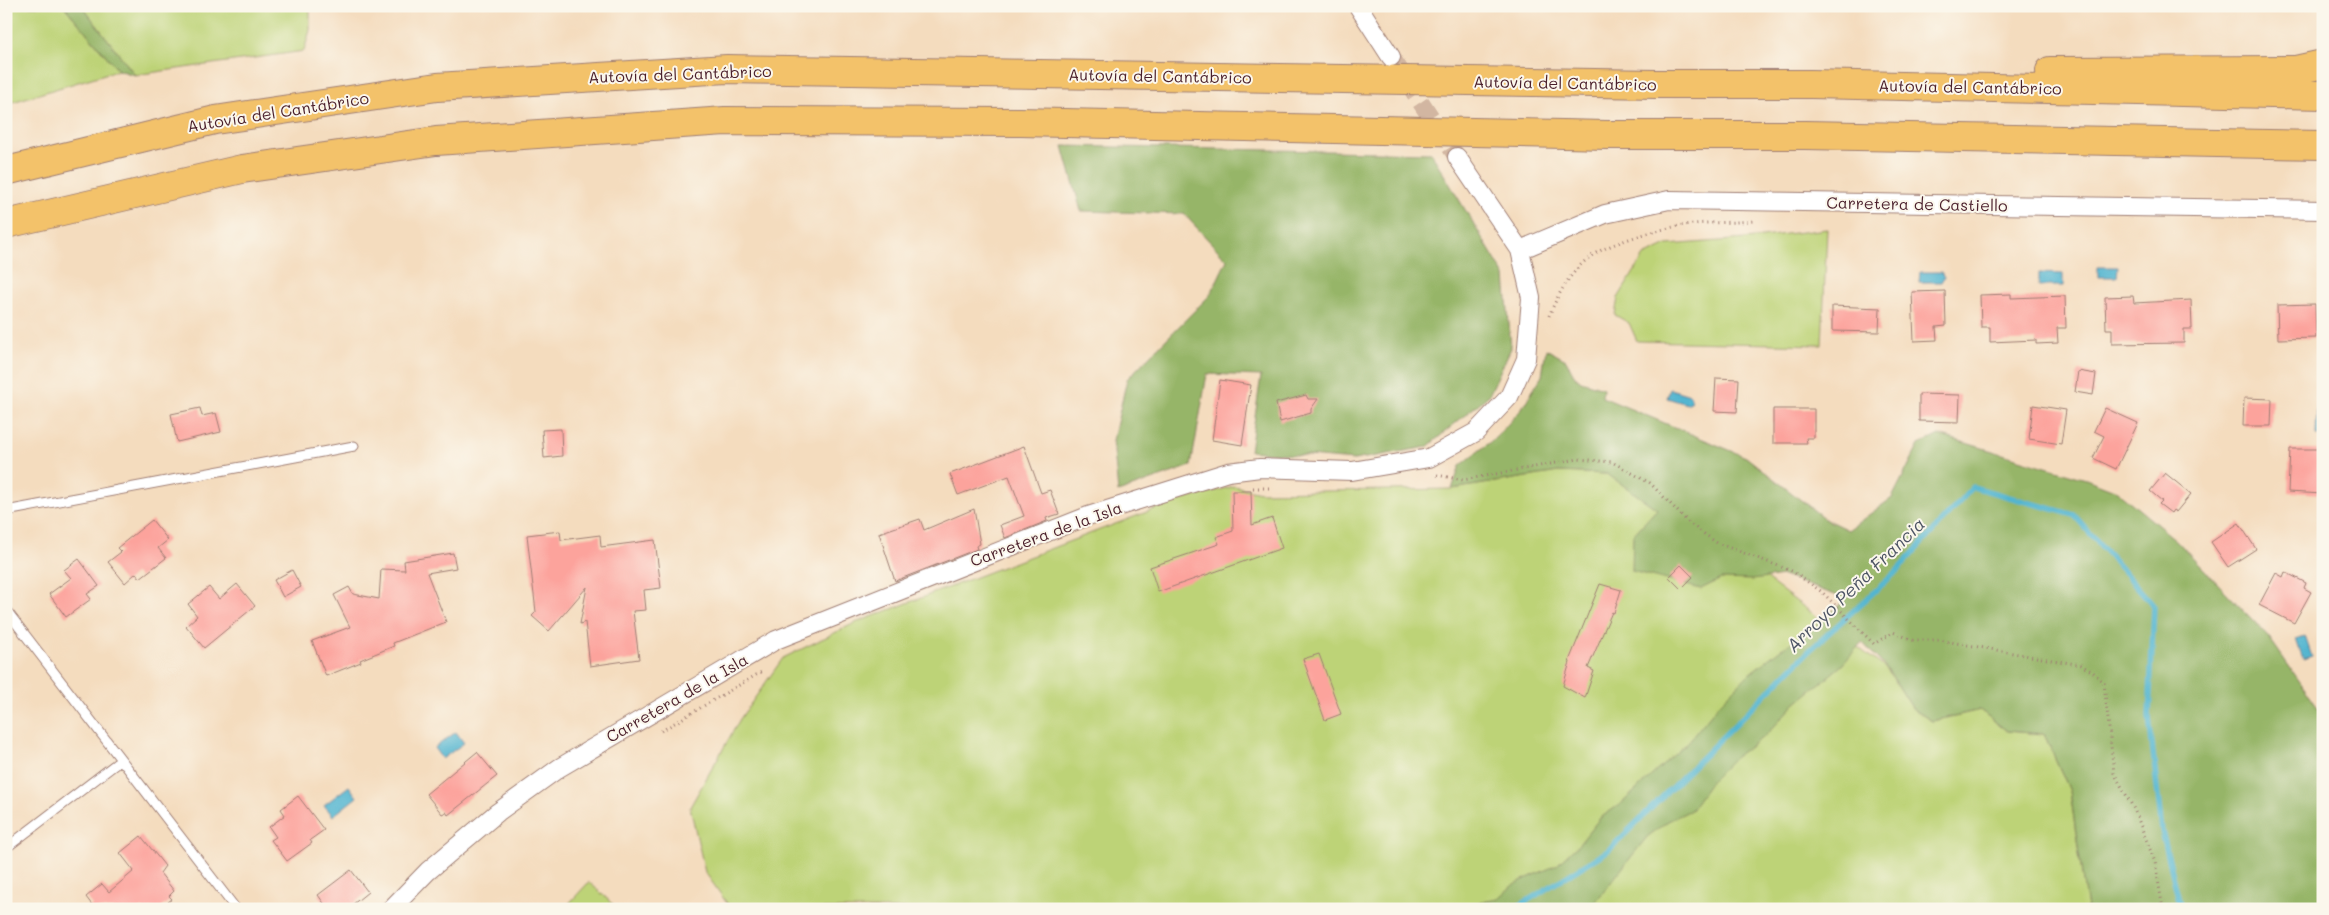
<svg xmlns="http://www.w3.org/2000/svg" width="2329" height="915" viewBox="0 0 2329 915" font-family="Mali,sans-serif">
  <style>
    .green { fill: #bdd377; stroke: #847951 }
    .forest { fill: #96b568; stroke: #706a4a }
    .water { fill: #52b5d0; stroke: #4e6a7e }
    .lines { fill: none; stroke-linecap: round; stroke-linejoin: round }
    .stream { stroke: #52b5d0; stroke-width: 5.5 }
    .building { fill: #fca39c }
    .minor-tunnel { stroke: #d2b6a1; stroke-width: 18; stroke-dasharray: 18 9; stroke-linecap: butt }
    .service-casing { stroke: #9f7e74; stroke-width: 11 }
    .minor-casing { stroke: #9f7e74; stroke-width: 20 }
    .motorway-casing { stroke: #9f7e74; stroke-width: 30 }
    .path { stroke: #9f7e74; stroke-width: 3; stroke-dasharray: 1 4; stroke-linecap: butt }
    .service { stroke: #fff; stroke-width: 9 }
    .minor { stroke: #fff; stroke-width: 18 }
    .motorway { stroke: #f3c26a; stroke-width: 28 }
    .labels { text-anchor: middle; stroke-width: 4; stroke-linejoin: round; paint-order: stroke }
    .street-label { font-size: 16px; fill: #4a1f2b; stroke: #fbf7ec }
    .water-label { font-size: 18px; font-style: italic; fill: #4d5465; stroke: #fbf7ec }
  </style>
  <rect width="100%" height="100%" fill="#fbf7ec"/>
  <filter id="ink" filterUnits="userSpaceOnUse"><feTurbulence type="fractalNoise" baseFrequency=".02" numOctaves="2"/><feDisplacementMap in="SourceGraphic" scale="10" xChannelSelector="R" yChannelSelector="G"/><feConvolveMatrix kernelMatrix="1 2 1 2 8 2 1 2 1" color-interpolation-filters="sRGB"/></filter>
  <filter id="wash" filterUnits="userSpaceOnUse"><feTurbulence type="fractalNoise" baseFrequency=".0096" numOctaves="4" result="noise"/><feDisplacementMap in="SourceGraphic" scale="20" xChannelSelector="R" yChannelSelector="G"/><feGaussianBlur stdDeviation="1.12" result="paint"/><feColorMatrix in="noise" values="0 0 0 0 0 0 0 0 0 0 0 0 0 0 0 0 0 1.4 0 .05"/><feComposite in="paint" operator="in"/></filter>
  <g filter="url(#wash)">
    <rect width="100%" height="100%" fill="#f4dcbe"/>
    <!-- green -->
    <path class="green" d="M6 6H64L118 70 6 104Z
      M82 6H310V30L304 51 135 75Z
      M1827 229 1822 345 1637 341 1629 323 1615 315 1618 298 1644 256 1667 245 1746 239Z
      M1558 472 1607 474 1642 491 1749 566 1888 670 1913 709 1932 721 1980 710 2007 731 2044 734 2070 791 2087 909H731L705 872 690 807 740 719 783 658 855 623 1168 504 1234 486 1260 492 1452 489Z
      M589 882 618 909H564Z"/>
    <!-- forest -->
    <path class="forest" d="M64 6H82L135 75 118 70Z
      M1063 146 1431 153 1505 276 1511 348 1489 395 1427 447 1354 460 1250 451 1261 376 1207 374 1191 466 1118 492 1113 440 1127 379 1210 295 1227 260 1184 214 1081 211Z
      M1546 349 1566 360 1574 375 1581 381 1603 388 1602 397 1746 457 1825 519 1848 530 1892 498 1919 445 1939 435 2086 479 2117 491 2177 541 2268 636 2323 715V909H2087L2070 791 2044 734 2007 731 1980 710 1932 721 1913 709 1888 670 1862 642 1842 665 1795 704 1766 735 1735 757 1712 780 1691 810 1668 821 1647 837 1593 905 1586 909H1443L1498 899 1514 884 1557 865 1580 843 1600 818 1622 803 1689 741 1720 703 1749 674 1781 649 1811 630 1846 599 1783 576 1752 580 1721 579 1701 589 1632 571 1633 535 1657 509 1607 474 1558 472 1452 489 1460 466 1495 438 1520 411 1542 376Z"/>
    <!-- water -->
    <path class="water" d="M2098 267H2118L2117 277H2098Z
      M1920 272H1941L1944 277 1941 282H1919Z
      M2039 273 2063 274V286H2039Z
      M1670 389 1690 395 1692 401 1687 404 1667 398Z
      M2317 406H2323V436H2316Z
      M2305 636 2312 657 2303 660 2296 639Z
      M456 732 464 743 442 759 434 748Z
      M349 786 357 797 333 816 324 805Z"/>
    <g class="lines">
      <!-- stream -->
      <path class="stream" d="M1514 909 1609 850 1810 650 1894 574 1973 487 2074 515 2154 606 2149 717 2162 831 2181 909"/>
    </g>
    <g id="blocks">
      <!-- building -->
      <path class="building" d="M1945 291 1946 326 1936 327 1937 340 1914 341 1912 292Z
        M2011 294V298L2065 296 2066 328H2057L2058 343 2036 344V340L1990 342V327H1981L1980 295Z
        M2133 296 2134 303 2191 300 2192 329H2184V343L2112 344V329H2106L2105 297Z
        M2315 304 2316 338 2278 339 2277 305Z
        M1832 306 1880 308 1879 332 1832 331Z
        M2078 371 2096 374 2093 395 2075 392Z
        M1716 378 1739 379 1737 412 1714 411Z
        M1220 380 1251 385 1242 445 1212 440Z
        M1919 394 1960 395 1959 422 1919 421Z
        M1306 395 1308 399H1318L1311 409V413L1280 422 1276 403Z
        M2244 398 2272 399 2271 426H2243Z
        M2033 405 2066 410 2061 444 2029 439Z
        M200 408 202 416 216 413 221 432 177 442 171 414Z
        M2105 408 2138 423 2116 469 2093 458 2104 436 2094 431Z
        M1773 409H1814V438H1806L1807 443H1773Z
        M561 429 562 456 544 458 542 430Z
        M1024 446 1041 493 1050 490 1059 514 1046 518 1047 521 1005 538 1000 525 1024 516 1009 476 958 495 950 474Z
        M2290 449H2319V456H2323V494L2288 492Z
        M2165 473 2191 494 2176 512 2173 510 2171 513 2159 504 2162 501 2150 491Z
        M1232 491H1251L1252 525 1272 518 1282 548 1158 592 1150 567 1219 544 1216 537 1233 531Z
        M974 509 980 544 976 546 977 549 895 581 879 533 920 519 924 530Z
        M152 520 168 540 158 548 166 558 140 578 136 573 125 583 108 562 121 552 117 548Z
        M2239 523 2256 549 2228 567 2211 542Z
        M560 531 561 540 600 535 601 547 655 540 661 588 644 590 646 610 633 611 639 659 590 666 585 622 580 624 587 587 549 631 532 616 536 612 527 535Z
        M453 553 456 568 427 573 446 622 393 643 394 646 360 660 361 662 326 676 312 641 350 627 334 595 349 587 353 594 379 599 381 569 405 570 404 561Z
        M79 559 99 586 87 594 91 599 66 617 49 594 71 578 64 570Z
        M1681 565 1693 577 1681 589 1669 577Z
        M292 570 301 587 283 597 274 580Z
        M2285 572 2306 583 2304 588 2311 592 2294 623 2259 605 2276 573 2283 577Z
        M237 584 255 606 204 648 186 626 197 616 188 604 209 587 219 599Z
        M1600 584 1621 590 1614 613 1612 612 1588 668 1594 671 1585 698 1563 686 1570 662 1569 661Z
        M1319 654 1341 714 1325 720 1303 659Z
        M477 752 497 776 448 815 446 812 442 814 426 794Z
        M298 796 324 830 310 840 312 843 287 861 271 840 276 837 269 827 285 815 281 809Z
        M141 836 165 866 160 873 174 891 169 896 172 899 159 909H88L92 905 86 897 102 884 109 892 134 871 120 853Z
        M351 870 368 892 347 909H328L318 895Z"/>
    </g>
  </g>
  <g filter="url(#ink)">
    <use href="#blocks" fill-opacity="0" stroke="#9f7e74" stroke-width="1"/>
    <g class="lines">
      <!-- minor-tunnel -->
      <path class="minor-tunnel" d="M1391 57 1457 157"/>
      <!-- service casing -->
      <g class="service-casing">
        <path id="service" d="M6 511 354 446
          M6 610 236 909
          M6 848 121 760"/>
      </g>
      <!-- minor casing -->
      <g class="minor-casing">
        <path id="minor" d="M1358 6 1391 57
          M1520 250 1605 214 1669 200 2323 210
          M391 909 428 871 498 812 559 768 776 640 1088 516 1228 472 1260 468 1352 471 1429 458 1476 432 1509 397 1526 359 1531 298 1520 250 1457 157"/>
      </g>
      <!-- motorway casing -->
      <g class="motorway-casing">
        <path id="motorway" d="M2050 71 2296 70 2323 64
          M6 171 215 120 437 87 727 69 1656 84H1811L2323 95
          M6 224 242 169 436 141 725 121 1020 122 1607 135H1805L2323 145"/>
      </g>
      <!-- path -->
      <path class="path" d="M1549 316C1558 294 1571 271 1590 257 1610 242 1660 229 1684 225 1707 222 1731 223 1753 221
        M1437 475 1463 480 1578 459 1612 462 1650 483 1689 523 1717 543 1792 571 1822 592 1874 644 1893 632 1913 640H1939L2081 665 2093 672 2104 683 2114 773 2134 809 2155 862 2163 909
        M1253 488H1269
        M661 731 763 671"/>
      <!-- service -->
      <use href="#service" class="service"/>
      <!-- minor -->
      <use href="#minor" class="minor"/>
      <!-- motorway -->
      <use href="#motorway" class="motorway"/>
    </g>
  </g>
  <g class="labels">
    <!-- street labels -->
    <g class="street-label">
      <text transform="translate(680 74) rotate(-2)" y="6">Autovía del Cantábrico</text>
      <text transform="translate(1160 76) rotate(1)" y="6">Autovía del Cantábrico</text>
      <text transform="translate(1565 83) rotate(1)" y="6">Autovía del Cantábrico</text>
      <text transform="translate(1970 87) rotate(1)" y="6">Autovía del Cantábrico</text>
      <text transform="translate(278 112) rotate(-9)" y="6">Autovía del Cantábrico</text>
      <text transform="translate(1917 204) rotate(1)" y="6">Carretera de Castiello</text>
      <text transform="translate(1046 534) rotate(-20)" y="6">Carretera de la Isla</text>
      <text transform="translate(677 698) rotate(-30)" y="6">Carretera de la Isla</text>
    </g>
    <!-- water labels -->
    <g class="water-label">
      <text transform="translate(1856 585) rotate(-44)" y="6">Arroyo Peña Francia</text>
    </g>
  </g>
  <!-- margin -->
  <rect width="2329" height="915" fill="none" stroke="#fbf7ec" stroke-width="25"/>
</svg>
